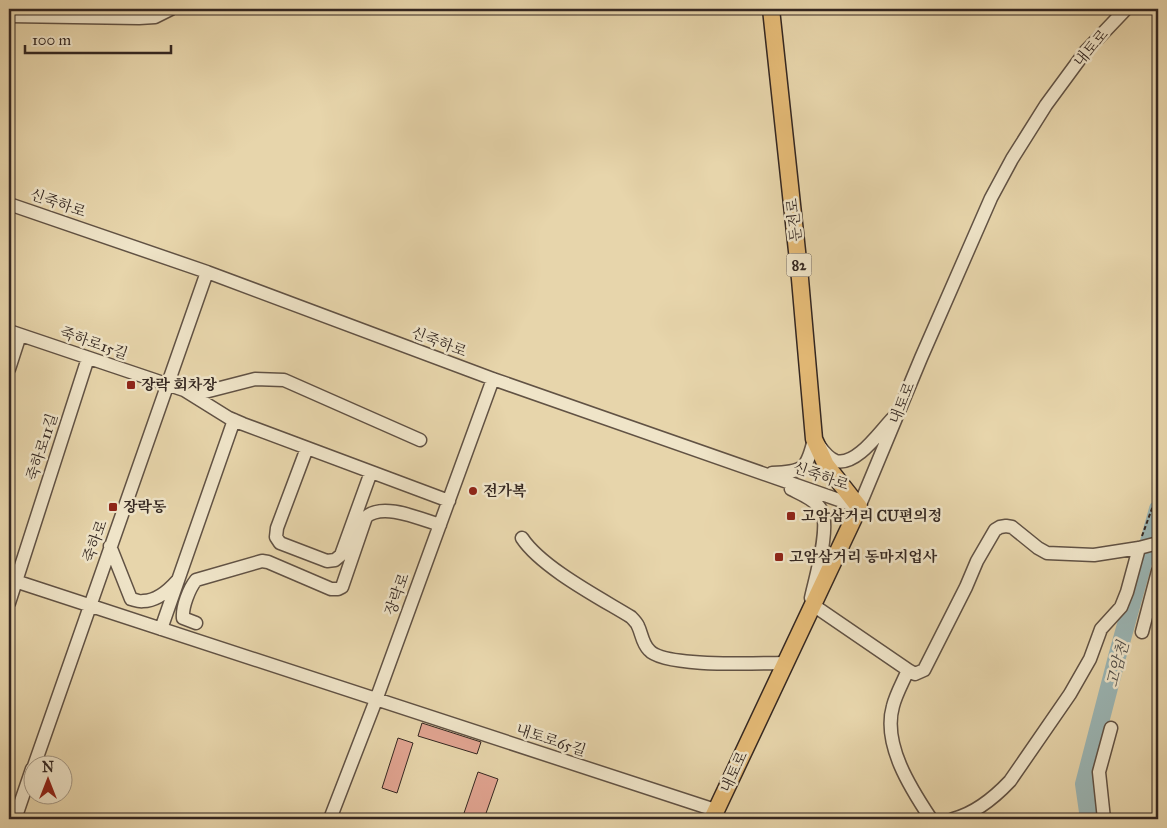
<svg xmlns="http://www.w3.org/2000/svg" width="1167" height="828" viewBox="0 0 1167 828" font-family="'IM FELL Great Primer','Noto Serif KR',serif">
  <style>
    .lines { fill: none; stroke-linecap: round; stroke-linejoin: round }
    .river { stroke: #9bb6b5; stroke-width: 18 }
    .building { fill: #e1a491; stroke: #342721 }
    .minor-casing { stroke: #615244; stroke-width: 15 }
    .major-casing { stroke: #342721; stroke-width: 19 }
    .path { stroke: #342721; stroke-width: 2; stroke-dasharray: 4 2.5; stroke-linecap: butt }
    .minor { stroke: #efe4c8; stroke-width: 12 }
    .major { stroke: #e4ba76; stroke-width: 16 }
    .poi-dot { fill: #8f2418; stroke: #efe4c8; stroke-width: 2 }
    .labels { text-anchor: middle; stroke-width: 5; stroke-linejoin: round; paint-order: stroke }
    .shield { fill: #efe4c8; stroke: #6c6053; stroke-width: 1 }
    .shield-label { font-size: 14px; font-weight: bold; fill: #342721 }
    .street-label { font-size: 15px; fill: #342721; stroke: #efe4c8 }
    .poi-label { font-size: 15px; font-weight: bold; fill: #342721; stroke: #efe4c8; text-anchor: start }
    .water-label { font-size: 16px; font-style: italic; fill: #4e4b46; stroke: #efe4c8 }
  </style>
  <rect width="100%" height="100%" fill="#e7d5ab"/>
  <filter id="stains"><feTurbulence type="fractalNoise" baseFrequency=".004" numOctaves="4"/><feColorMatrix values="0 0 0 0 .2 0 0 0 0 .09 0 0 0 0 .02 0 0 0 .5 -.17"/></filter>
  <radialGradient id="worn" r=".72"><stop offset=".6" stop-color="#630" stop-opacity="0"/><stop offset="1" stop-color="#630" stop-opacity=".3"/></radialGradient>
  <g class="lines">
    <!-- river -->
    <path class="river" d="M1089 819 1084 784 1117 657 1158 509"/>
  </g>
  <!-- building -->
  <path class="building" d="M422 723 481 742 477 754 418 736Z
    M398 738 413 743 397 793 382 788Z
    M478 772 498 779 484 819H462Z"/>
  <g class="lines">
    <!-- minor casing -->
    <g class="minor-casing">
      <path id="minor" d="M9 16 139 18 155 17 171 9
        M9 204 207 272 493 379 859 507 921 358 991 198 1012 159 1046 105 1085 52 1126 9
        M9 331 184 390 229 418 243 424 449 501
        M9 369 20 335
        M193 395 255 379 284 380 420 440
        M307 448 277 528 276 537 280 543 327 561 335 560 341 555 371 472
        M772 473C804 472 807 469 814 439 820 446 826 458 836 461 857 466 880 431 893 418
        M791 489C801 494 814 499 820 508 832 523 815 579 811 598
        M522 538C542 568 600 598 631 617 633 619 637 623 638 626 642 634 642 643 649 650 664 668 759 663 785 663
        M110 546 131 599C135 600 140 602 143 601 156 601 169 590 177 581
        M9 579 715 810
        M9 603 88 358
        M813 605 908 670
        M196 623 183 618C182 607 189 589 196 580L262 561 268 562 331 589H338L342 587 366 517C383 502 420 519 440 525
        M161 629 234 420
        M1142 632 1158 571
        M34 766 207 272
        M15 819 32 769
        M330 819 376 700 493 379
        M931 819C911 789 882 744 893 706 896 694 903 682 908 670L915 674 924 670 966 587 977 561 995 530 1000 527 1006 526 1012 527 1038 548 1047 553 1094 555 1139 548 1158 543
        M953 819C976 813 994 798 1010 781L1070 694 1090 659 1101 629 1121 607 1127 592 1139 548
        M1104 819 1099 772 1111 728"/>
    </g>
    <!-- major casing -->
    <g class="major-casing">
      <path id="major" d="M712 819 859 507 826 465 814 439 800 279 771 9"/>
    </g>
    <!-- path -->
    <path class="path" d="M1142 536 1158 492"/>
    <!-- minor -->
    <use href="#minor" class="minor"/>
    <!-- major -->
    <use href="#major" class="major"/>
  </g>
  <!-- markers -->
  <g class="poi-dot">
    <rect x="126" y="380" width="10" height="10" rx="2.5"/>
    <circle cx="473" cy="491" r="5"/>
    <rect x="108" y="502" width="10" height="10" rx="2.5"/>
    <rect x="786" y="511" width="10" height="10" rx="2.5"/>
    <rect x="774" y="552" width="10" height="10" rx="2.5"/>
  </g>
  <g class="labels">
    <!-- shield labels -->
    <rect class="shield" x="786.5" y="253.5" width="25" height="23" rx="4"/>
    <g class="shield-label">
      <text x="799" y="270">82</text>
    </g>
    <!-- street labels -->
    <g class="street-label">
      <text transform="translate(1091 48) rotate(-50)" y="5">내토로</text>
      <text transform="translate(58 203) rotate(19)" y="5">신죽하로</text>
      <text transform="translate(794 220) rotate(-96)" y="5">둔전로</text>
      <text transform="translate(439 342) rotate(21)" y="5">신죽하로</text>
      <text transform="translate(94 343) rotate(19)" y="5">죽하로15길</text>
      <text transform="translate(902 403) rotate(-68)" y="5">내토로</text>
      <text transform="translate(42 447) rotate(-72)" y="5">죽하로11길</text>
      <text transform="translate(821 476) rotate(19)" y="5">신죽하로</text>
      <text transform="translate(95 541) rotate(-70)" y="5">죽하로</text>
      <text transform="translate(397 594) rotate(-70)" y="5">장락로</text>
      <text transform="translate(551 740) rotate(18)" y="5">내토로65길</text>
      <text transform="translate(734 772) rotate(-65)" y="5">내토로</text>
    </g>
    <!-- poi labels -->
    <g class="poi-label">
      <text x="141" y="390">장락 회차장</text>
      <text x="483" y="496">전가복</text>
      <text x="123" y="512">장락동</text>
      <text x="801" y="521">고암삼거리 CU편의정</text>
      <text x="789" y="562">고암삼거리 동마지업사</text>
    </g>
    <!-- water labels -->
    <g class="water-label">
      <text transform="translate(1117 664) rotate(-75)" y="6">고암천</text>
    </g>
  </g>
  <!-- margin -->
  <rect width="1167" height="828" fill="none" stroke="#e7d5ab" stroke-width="30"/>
  <rect x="10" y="10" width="1147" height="808" fill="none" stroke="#342721" stroke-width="2.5"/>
  <rect x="15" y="15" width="1137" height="798" fill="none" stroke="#342721"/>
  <!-- north arrow -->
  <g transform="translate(48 780)"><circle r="24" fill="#efe4c8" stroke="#a49885"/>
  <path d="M0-4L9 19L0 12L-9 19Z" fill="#8f2418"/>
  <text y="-8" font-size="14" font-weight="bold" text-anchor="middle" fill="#342721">N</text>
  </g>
  <!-- scale -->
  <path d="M25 45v8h146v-8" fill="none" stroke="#342721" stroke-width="2.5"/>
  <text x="32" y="45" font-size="15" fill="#342721" stroke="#efe4c8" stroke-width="4" paint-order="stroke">100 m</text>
  <rect width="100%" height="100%" filter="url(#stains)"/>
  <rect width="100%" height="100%" fill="url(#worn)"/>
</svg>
